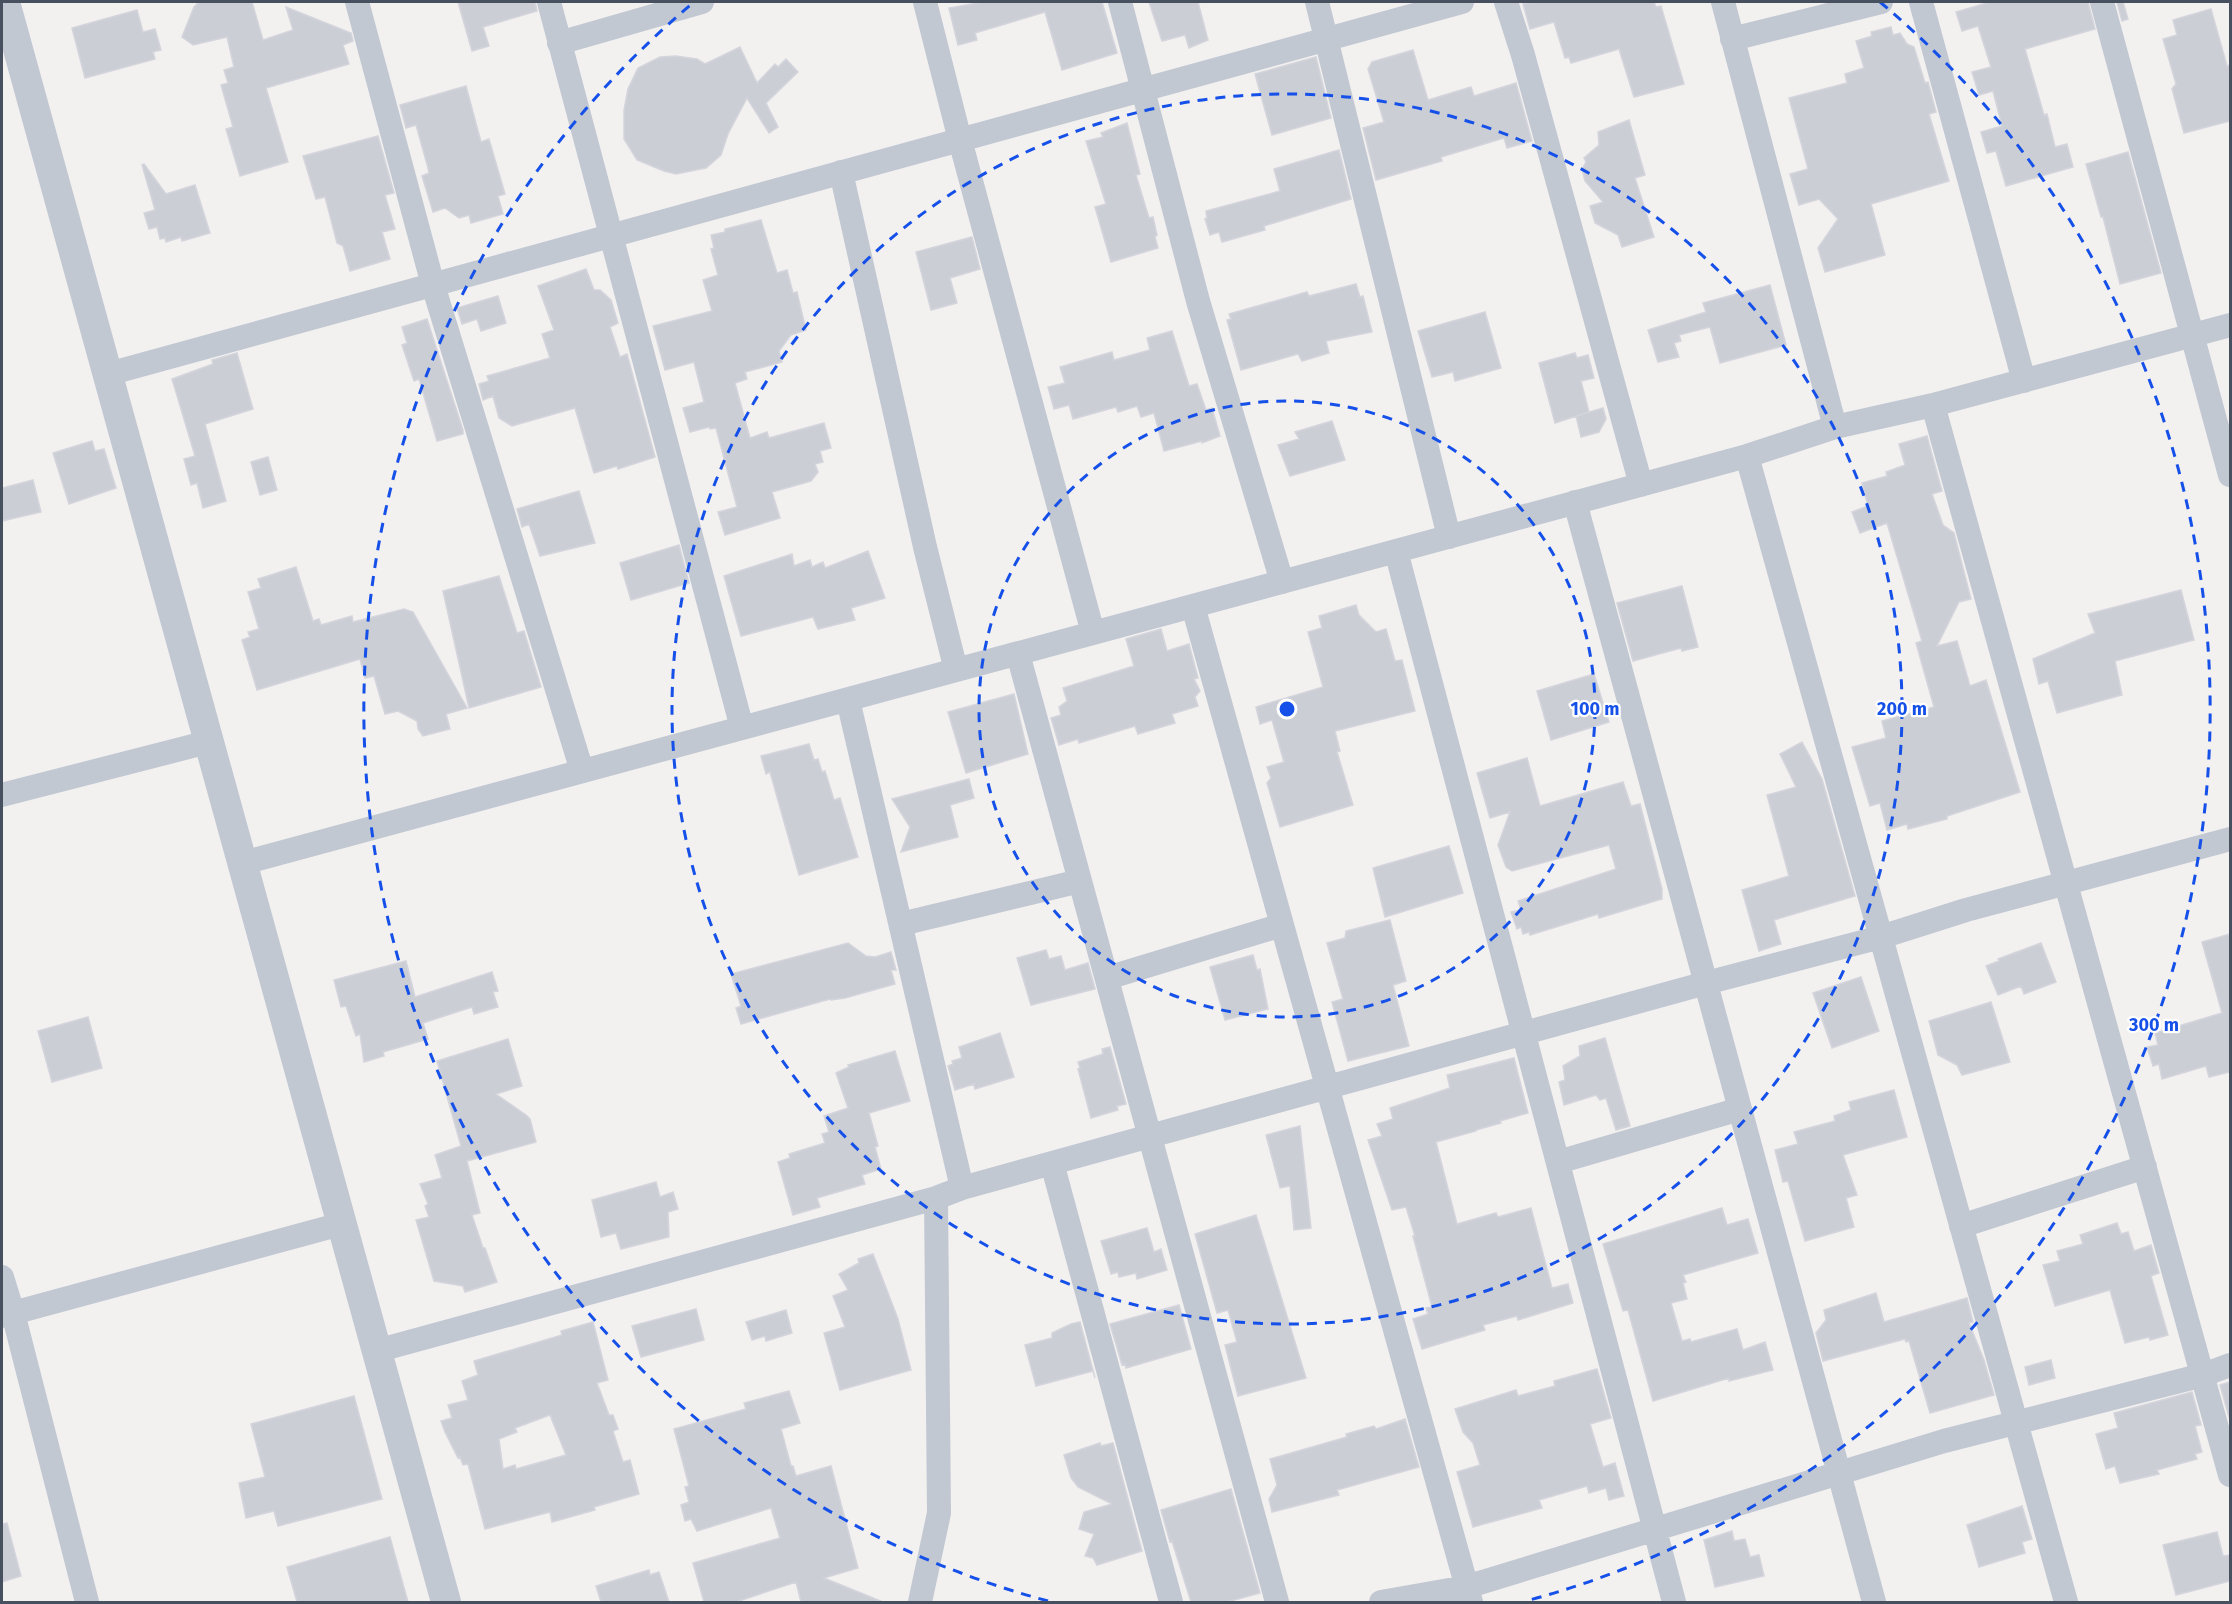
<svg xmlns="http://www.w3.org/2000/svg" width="2232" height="1604" viewBox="0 0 2232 1604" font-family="'Fira Sans',sans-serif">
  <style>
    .building { fill: #ccced6; stroke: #d4d5dc; stroke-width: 1.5; fill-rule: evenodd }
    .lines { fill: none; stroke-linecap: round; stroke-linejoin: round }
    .minor { stroke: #c1c8d2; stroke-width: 24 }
    .tertiary { stroke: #c1c8d2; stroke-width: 30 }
    .ring { fill: none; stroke: #1550e8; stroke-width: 3; stroke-dasharray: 10 8 }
    .centre { fill: #1550e8; stroke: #fff; stroke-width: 3 }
    .ring-label { font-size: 18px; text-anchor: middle; font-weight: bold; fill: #1550e8; stroke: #fff; stroke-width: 4.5; stroke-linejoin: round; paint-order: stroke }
  </style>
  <rect width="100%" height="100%" fill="#f3f0f0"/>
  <!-- building -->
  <path class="building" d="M199 2H252L263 40 293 30 286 7 351 33 353 41 343 45 349 64 266 88 288 162 240 176 226 129 233 127 221 85 228 83 224 70 234 67 227 37 193 45 182 37 194 7Z
    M458 2H535L537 11 483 27 489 46 472 51Z
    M983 2H1102L1117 53 1062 70 1045 12 975 33 977 40 958 45 949 8Z
    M1149 2H1198L1208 40 1189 48 1185 35 1162 41Z
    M1532 2H1654L1656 7 1661 6 1684 84 1634 97 1619 49 1571 63 1569 57 1565 58 1554 22 1530 29 1523 4Z
    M1990 2H2088L2095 29 2025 49 2044 115 2047 114 2055 147 2067 144 2073 167 2006 186 1996 151 1987 153 1981 132 2002 126 1993 91 1979 95 1972 72 1991 67 1978 26 1962 31 1956 12Z
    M2117 2H2123L2128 19 2122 21Z
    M2211 9 2227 66 2230 65V121L2184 133 2172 89 2176 84 2163 39 2177 35 2173 20Z
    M137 10 143 32 155 29 161 50 153 52 155 59 85 78 72 28Z
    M1891 27 1893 35 1900 33 1907 44 1914 47 1925 83 1928 82 1936 112 1929 114 1949 181 1871 204 1885 255 1825 272 1818 248 1838 219 1819 199 1799 205 1790 174 1808 169 1789 98 1847 83 1845 74 1864 68 1856 41 1872 36 1871 32Z
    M740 47 757 83 775 64 778 67 786 59 798 72 766 103 778 127 769 133 747 98 728 134 721 155 706 168 676 174 664 171 637 160 624 139V110L628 89 638 68 660 57 676 56 697 59 705 64Z
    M1413 50 1428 100 1471 87 1474 96 1516 83 1532 141 1507 148 1504 138 1441 157 1442 161 1376 180 1363 128 1384 122 1368 69 1372 62Z
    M1316 57 1331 118 1272 135 1255 74Z
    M466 86 481 142 489 139 505 194 498 196 503 214 471 223 469 215 459 218 445 208 433 212 422 176 429 173 428 168 416 125 406 128 400 105Z
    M1629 120 1645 175 1635 178 1654 237 1622 247 1618 235 1595 223 1590 206 1603 202 1585 181 1582 169 1586 162 1584 158 1599 145 1598 132Z
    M1127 123 1140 174 1136 175 1149 218 1153 217 1157 235 1155 237 1158 248 1111 262 1095 207 1106 204 1086 141 1103 137 1101 133Z
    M378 136 394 193 385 195 395 229 382 232 390 259 350 271 343 246 337 243 325 197 316 199 303 156Z
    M1339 150 1351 199 1264 226 1265 230 1222 242 1219 232 1210 235 1205 219 1207 218 1206 211 1280 191 1274 169Z
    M2128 152 2161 273 2120 284 2103 217H2101L2086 164Z
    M144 164 166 194 195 185 210 233 182 241 181 237 166 242 165 238 160 239 157 227 149 229 144 213 155 210 142 165Z
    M761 220 777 273 787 270 793 293 797 292 806 330 791 335 779 351 782 362 745 372 747 379 735 383 750 438 767 432 769 438 824 423 831 448 820 451 823 462 815 464 818 472 811 481 772 492 780 518 725 535 718 512 737 507 716 428 710 429 709 427 690 432 683 408 704 402 694 362 665 370 653 326 712 311 703 280 718 275 711 249 714 248 711 235 725 232V229Z
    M972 237 980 269 950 278 957 303 931 310 916 252Z
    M586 269 594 290H600L611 300 618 323 610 327 620 357 627 354 655 457 618 469 617 466 594 473 575 408 512 426 499 418 493 396 483 400 479 384 489 381 487 376 550 358 542 334 554 330 538 286Z
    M1356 284 1360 297 1363 296 1372 332 1326 341 1329 353 1302 361 1298 354 1241 370 1227 320 1231 319 1229 314 1307 292 1309 296Z
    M1770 285 1786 345 1720 363 1710 327 1679 335 1681 341 1674 343 1679 357 1658 362 1648 330 1706 312 1703 303Z
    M498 296 506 323 481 331 477 319 462 324 457 308Z
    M1485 312 1501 368 1455 381 1453 372 1432 377 1418 331Z
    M427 319 463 430V434L437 441 419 379 414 381 402 345 407 343 402 327Z
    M1172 331 1189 386 1197 384 1206 410 1212 408 1220 436 1202 443V441L1164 451 1154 413 1141 417 1137 406 1118 412 1116 407 1073 419 1069 405 1054 409 1048 387 1065 383 1060 367 1112 352 1114 360 1150 350 1147 338Z
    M237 353 253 409 205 424 226 501 203 508 197 483 191 485 184 459 195 456 172 379 213 364 212 360Z
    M1575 353 1577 358 1588 355 1594 378 1581 381 1589 412 1555 423 1539 363Z
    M1603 408 1606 419 1599 432 1581 437 1576 416Z
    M1332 421 1345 460 1290 476 1278 445 1299 439 1295 432Z
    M1927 436 1942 491 1932 494 1943 525 1954 533 1971 599 1959 602 1937 646 1957 641 1970 686 1986 680 2020 792 1947 816V819L1908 829 1907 824 1887 830 1880 803 1870 806 1852 747 1886 738 1882 721 1934 707 1916 643 1922 641 1887 523 1860 533 1852 512 1868 506 1862 483 1887 476 1886 472 1905 465 1899 444Z
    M92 441 95 451 104 449 116 488 69 504 53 453Z
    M268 457 277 490 260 495 251 462Z
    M33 480 41 512 2 521V488Z
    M579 491 595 543 540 556 529 524 522 527 517 509Z
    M679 545 689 583 631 600 620 563Z
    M868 551 885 598 851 608 855 620 818 629 813 617 741 636 724 576 792 554 794 566 810 560 812 567 823 562 825 568Z
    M296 567 313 621 319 619 321 625 352 616 353 622 404 609 413 612 467 708 446 714 450 729 423 736 418 729 417 721 398 711 385 714 374 676 365 678 360 659 257 690 242 640 250 637 248 632 259 629 248 592 261 588 258 579Z
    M499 576 517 633 524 631 541 687 469 708 443 591Z
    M1682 586 1698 647 1682 651 1681 648 1633 661 1617 603Z
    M2181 590 2194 640 2115 661 2122 695 2057 713 2048 681 2039 684 2033 659 2095 633 2088 614Z
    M1356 605 1359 615 1376 632 1386 629 1395 661 1402 660 1415 711 1335 731 1340 751 1337 752 1353 805 1280 827 1267 783 1271 778 1267 767 1284 762 1272 720 1260 724 1256 707 1323 687 1308 632 1322 628 1319 616Z
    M1161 629 1167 651 1189 644 1198 678 1194 679 1200 691 1195 697 1198 706 1172 714 1175 723 1138 734 1135 726 1079 743 1078 739 1059 745 1051 718 1061 715 1059 707 1067 701 1063 688 1134 666 1126 639Z
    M1594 674 1609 722 1551 740 1537 691Z
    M1014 694 1028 754 966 773 948 712Z
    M1802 742 1822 779 1855 896 1774 920 1781 944 1759 951 1742 890 1789 876 1767 795 1796 787 1780 754Z
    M809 744 814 760 818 759 822 772 825 771 834 800 840 798 858 857 799 875 770 772 766 774 761 756Z
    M1527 758 1540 806 1623 782 1631 806 1640 804 1662 889V899L1599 918 1598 914 1530 935 1529 932 1523 934 1521 927 1517 929 1511 912 1521 910 1518 901 1616 869 1609 845 1512 871 1506 867 1498 845 1510 812 1490 818 1477 773Z
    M969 779 974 798 950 805 958 837 901 852 910 827 892 799Z
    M1449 846 1463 893 1385 917 1373 868Z
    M1390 920 1406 981 1393 985 1409 1046 1348 1061 1332 1002 1343 999 1327 943 1345 938 1346 931Z
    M2230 934V1072L2209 1077 2206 1066 2162 1079 2159 1064 2153 1066 2147 1047 2158 1045 2155 1033 2222 1013 2202 942Z
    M848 943 866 956 875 957 891 952 896 970H891L895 984 845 998 831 1000 830 999 741 1024 736 1008 741 1006 731 974Z
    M2041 943 2056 982 2024 994 2021 986 1998 995 1986 966 1999 961 1998 959Z
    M1046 950 1049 959 1061 956 1065 970 1088 963 1095 989 1031 1005 1017 958Z
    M1253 955 1257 970 1260 969 1268 1009 1225 1020 1210 967Z
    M406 961 415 997 492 972 498 991 493 992 498 1007 474 1014 472 1007 423 1023 428 1039 383 1052 384 1056 364 1062 360 1034 356 1036 346 1006 341 1007 334 980Z
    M1861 977 1879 1031 1832 1048 1813 993Z
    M1991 1002 2010 1062 1962 1075 1957 1065 1938 1055 1929 1021Z
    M88 1017 102 1068 52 1082 38 1031Z
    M1000 1033 1014 1077 975 1089 974 1084 955 1090 948 1066 953 1064 952 1061 962 1058 959 1047Z
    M1605 1038 1630 1126 1616 1130 1606 1098 1600 1100 1596 1095 1564 1105 1559 1082 1565 1080 1563 1066 1580 1056 1579 1046Z
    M508 1039 522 1086 496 1094 526 1115 530 1119 536 1142 467 1161 480 1213 472 1215 483 1248H485L497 1282 465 1292 463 1286 434 1281 416 1220 429 1217 425 1206 428 1204 420 1184 442 1178 435 1155 461 1146 437 1061Z
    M1110 1047 1126 1104 1117 1106 1118 1110 1091 1118 1078 1069 1080 1068 1078 1062 1103 1054 1102 1049Z
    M895 1051 910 1101 869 1113 878 1146 875 1147 881 1169 862 1175 865 1184 817 1198 820 1207 793 1215 778 1162 790 1158 789 1154 825 1143 822 1134 829 1132 824 1116 848 1108 836 1073 849 1067 848 1065Z
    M1514 1058 1528 1113 1500 1121 1501 1123 1476 1130V1131L1436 1142 1457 1224 1496 1213 1498 1217 1531 1208 1552 1288 1568 1284 1573 1303 1518 1320 1517 1316 1483 1325 1485 1330 1422 1349 1413 1319 1428 1314 1426 1308 1432 1307 1413 1236H1415L1406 1207 1392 1210 1368 1140 1382 1136 1377 1124 1393 1119 1390 1108 1450 1088 1447 1075Z
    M1894 1090 1907 1137 1843 1155 1857 1195 1846 1198 1854 1227 1805 1241 1788 1181 1783 1182 1775 1150 1798 1144 1794 1132 1835 1121 1834 1116 1851 1110 1849 1102Z
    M1300 1126 1311 1228 1294 1230 1290 1186 1280 1188 1266 1135Z
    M656 1182 660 1197 673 1192 678 1209 668 1212 669 1237 621 1249 616 1233 601 1237 592 1200Z
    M1722 1208 1727 1225 1748 1219 1758 1253 1683 1275 1686 1282 1683 1283 1687 1299 1671 1303 1682 1341 1690 1339 1691 1342 1737 1329 1743 1350 1765 1342 1773 1370 1729 1381V1378L1653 1401 1628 1310 1623 1311 1603 1244Z
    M1256 1215 1306 1378 1238 1396 1225 1345 1237 1342 1228 1310 1217 1313 1195 1234Z
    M2117 1223 2121 1234 2128 1232 2134 1251 2151 1245 2159 1273 2151 1276 2168 1335 2150 1340 2149 1337 2125 1343 2110 1290 2055 1306 2043 1265 2060 1261 2057 1251 2083 1244 2080 1235Z
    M1147 1228 1154 1252 1161 1249 1167 1270 1137 1279 1136 1273 1119 1277 1118 1272 1111 1274 1101 1241Z
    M873 1254 898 1319 911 1370 840 1390 824 1333 845 1327 833 1296 848 1290 839 1274 859 1263 858 1259Z
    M1876 1293 1884 1322 1967 1298 1973 1322 1969 1323 1984 1360 1994 1395 1930 1413 1909 1341 1906 1342 1905 1339 1823 1361 1816 1333 1826 1320 1824 1310Z
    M1179 1305 1191 1349 1126 1368 1125 1364 1122 1365 1110 1324Z
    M696 1309 704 1340 641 1357 632 1326Z
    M786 1310 792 1333 766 1341 765 1336 752 1340 746 1322Z
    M593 1322 608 1380 597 1383 609 1415H613L618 1429 613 1431 623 1462 630 1460 639 1494 594 1507 595 1510 552 1522 550 1512 485 1529 468 1464 463 1465 460 1457 458 1458 445 1432 441 1421 452 1418 448 1405 468 1400 462 1381 478 1375 474 1361 562 1335 561 1331ZM550 1415 566 1455 516 1469 515 1465 503 1469 499 1439 517 1432 515 1428Z
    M1080 1322 1095 1378 1093 1371 1036 1386 1025 1345 1052 1338V1333L1071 1324Z
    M2051 1360 2055 1378 2029 1385 2025 1367Z
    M1597 1369 1611 1418 1590 1424 1603 1467 1615 1463 1624 1496 1609 1500 1606 1488 1589 1493 1587 1486 1539 1500 1542 1508 1473 1527 1457 1472 1480 1465 1473 1443 1463 1432 1455 1409 1516 1390 1518 1396 1555 1386 1554 1381Z
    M2230 1382V1417H2229L2220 1385Z
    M789 1391 800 1423 781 1429 791 1466H793L796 1476 831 1466 858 1568 824 1578 883 1602H801L796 1582 736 1602H704L693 1563 780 1538 771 1508 697 1531 691 1519 685 1521 681 1505 689 1502 685 1487 689 1486 674 1429 746 1409 744 1403Z
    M2192 1392 2201 1425 2195 1426 2202 1452 2195 1454 2197 1459 2157 1470 2159 1474 2120 1483 2115 1466 2106 1469 2096 1434 2118 1428 2114 1413Z
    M354 1396 382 1499 278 1526 274 1511 246 1518 239 1483 265 1477 251 1424Z
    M1405 1419 1419 1467 1337 1490 1339 1495 1272 1512 1269 1499 1277 1485 1270 1459 1347 1437 1346 1434 1374 1426 1376 1429Z
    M1100 1443 1101 1446 1113 1443 1142 1551 1097 1565 1093 1558 1085 1556 1094 1534 1079 1529 1084 1512 1112 1504 1078 1487 1071 1478 1064 1455Z
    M1231 1489 1260 1593 1227 1602H1191L1172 1541 1170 1542 1161 1510Z
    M2022 1506 2032 1539 2022 1542 2025 1553 1979 1567 1967 1525Z
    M7 1523 21 1576 2 1582V1524Z
    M1732 1531 1734 1541 1745 1539 1750 1557 1759 1555 1764 1576 1715 1587 1704 1540Z
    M2217 1532 2223 1556 2230 1555V1581L2176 1595 2163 1545Z
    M390 1537 408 1602H297L287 1567Z
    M649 1570 650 1575 659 1572 669 1602H601L596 1586Z"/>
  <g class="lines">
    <!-- minor -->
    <path class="minor" d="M357 2 433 285 582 771
      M549 2 742 728
      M925 2 960 140 1093 633
      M1120 2 1198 301 1282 582
      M1317 2 1449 537
      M1506 2 1523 55 1641 485
      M1723 2 1835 427
      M1921 2 2024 381
      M2102 2 2230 475
      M1732 39 1881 2
      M559 43 702 2
      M841 172 925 547 956 670
      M108 374 1462 2
      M1933 405 2230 1475
      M1747 456 2066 1602
      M1575 502 1874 1602
      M1396 551 1674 1602
      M1193 606 1471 1602
      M1018 654 1277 1602
      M848 700 962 1188
      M2 795 208 742
      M243 863 1747 456 1835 427 1933 405 2230 325
      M901 924 1080 881
      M1107 978 1282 925
      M1558 1162 1740 1109
      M1052 1163 1171 1602
      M1961 1226 2145 1167
      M2 1277 13 1313 87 1602
      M2 1316 341 1224
      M376 1351 936 1198 962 1188 1052 1163 1706 983 1881 937 1966 910 2230 839
      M920 1602 939 1513 936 1198
      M1381 1602 1466 1587 1944 1441 2203 1375 2230 1365"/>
    <!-- tertiary -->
    <path class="tertiary" d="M5 2 446 1602"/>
  </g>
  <!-- distance rings -->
  <g class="ring">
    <circle cx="1287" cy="709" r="308"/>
    <circle cx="1287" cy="709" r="615"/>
    <path d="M1048 1601A923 923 0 0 1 694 2M1880 2A923 923 0 0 1 1526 1601"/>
  </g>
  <circle cx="1287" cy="709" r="9" class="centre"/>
  <g class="ring-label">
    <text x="1595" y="715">100 m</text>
    <text x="1902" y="715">200 m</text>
    <text x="2154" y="1031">300 m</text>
  </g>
  <!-- border -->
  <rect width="2232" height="1604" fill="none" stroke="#47505e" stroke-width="6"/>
</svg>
